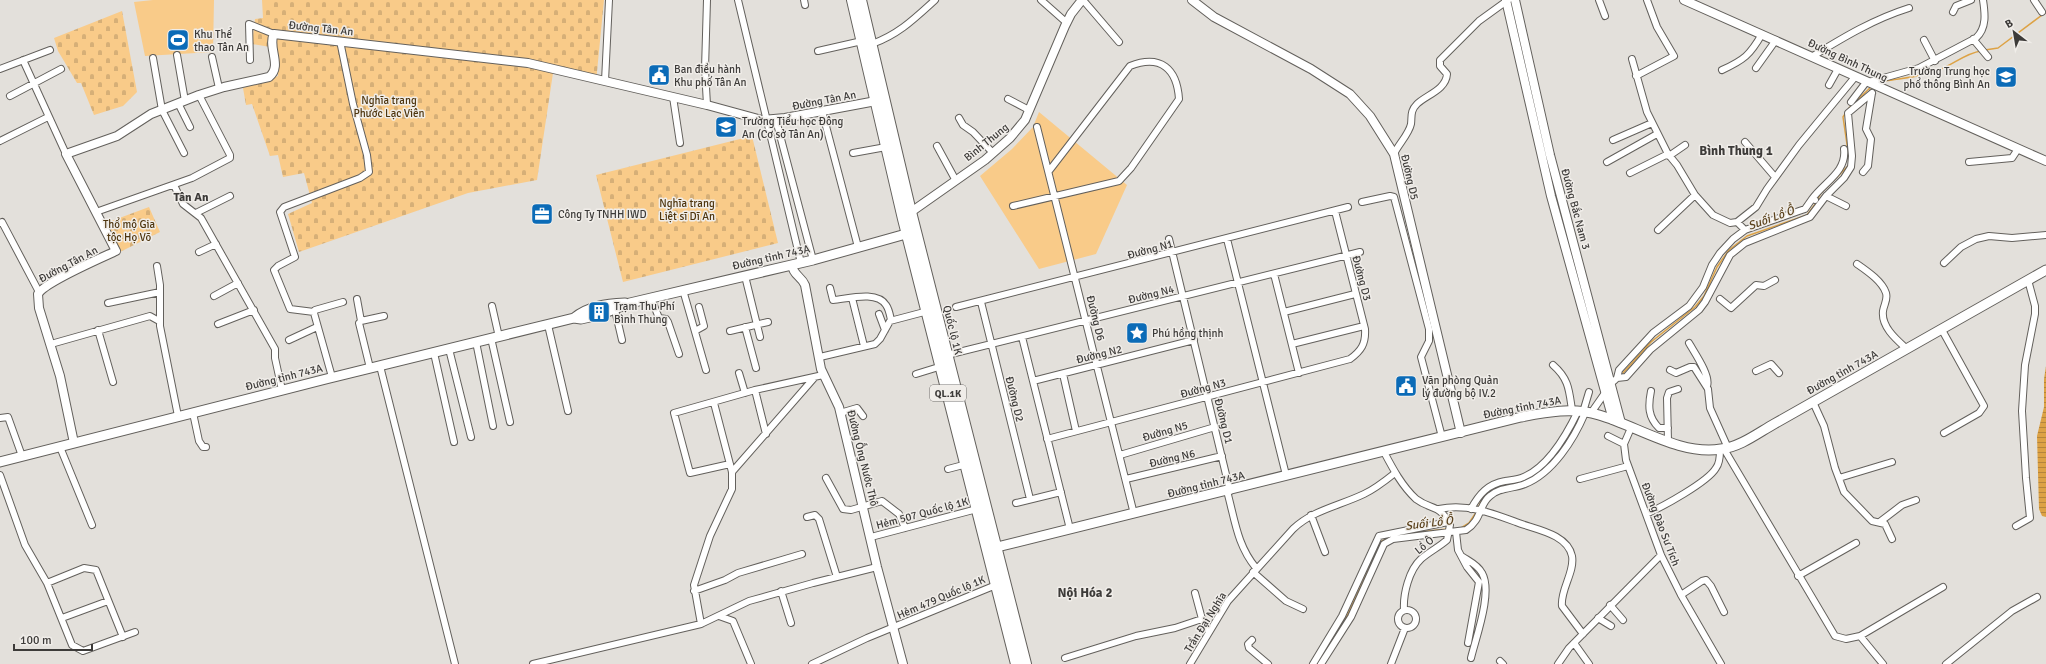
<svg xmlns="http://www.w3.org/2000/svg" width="2046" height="664" viewBox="0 0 2046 664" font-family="Signika,sans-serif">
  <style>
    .green { fill: #f9cb89 }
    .cemetery { fill: url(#cemetery-stones) }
    .water { fill: url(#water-rules) }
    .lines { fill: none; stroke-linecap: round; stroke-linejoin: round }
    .stream { stroke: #dda245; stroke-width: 1.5 }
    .minor-casing { stroke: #63605c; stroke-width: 8 }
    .tertiary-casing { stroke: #63605c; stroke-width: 10 }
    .secondary-casing { stroke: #63605c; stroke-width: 11 }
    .primary-casing { stroke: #63605c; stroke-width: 12 }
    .minor { stroke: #fff; stroke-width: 6 }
    .tertiary { stroke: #fff; stroke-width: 8 }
    .secondary { stroke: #fff; stroke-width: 9 }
    .primary { stroke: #fff; stroke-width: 10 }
    .labels { text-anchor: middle; stroke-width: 3; stroke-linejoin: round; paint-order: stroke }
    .shield { fill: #f0ede9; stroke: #73706e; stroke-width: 1 }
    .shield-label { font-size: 10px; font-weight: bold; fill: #3d3b39 }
    .street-label { font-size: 11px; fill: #3d3b39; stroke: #f0ede9 }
    .poi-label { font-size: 11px; fill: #3d3b39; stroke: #f0ede9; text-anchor: start }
    .park-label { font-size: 11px; fill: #4e350e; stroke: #f0ede9 }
    .neighbourhood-label { font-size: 12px; font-weight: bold; fill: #3d3b39; stroke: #f0ede9 }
    .water-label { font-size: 12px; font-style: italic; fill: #5b421c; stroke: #f0ede9 }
    .quarter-label { font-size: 13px; font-weight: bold; fill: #3d3b39; stroke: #f0ede9 }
  </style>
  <defs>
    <pattern id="cemetery-stones" width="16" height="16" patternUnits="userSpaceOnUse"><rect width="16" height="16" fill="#f9cb89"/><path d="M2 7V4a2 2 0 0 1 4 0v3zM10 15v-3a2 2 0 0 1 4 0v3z" fill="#d6af77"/></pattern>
    <pattern id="water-rules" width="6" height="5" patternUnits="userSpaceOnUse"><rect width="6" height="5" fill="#dda245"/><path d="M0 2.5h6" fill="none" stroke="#b4853b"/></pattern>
  </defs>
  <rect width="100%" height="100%" fill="#e3e0db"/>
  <!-- green -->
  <path class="green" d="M153 0H214L213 52 145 56 134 2Z
    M1039 112 1127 185 1096 254 1039 269 980 176 1012 149 1033 127Z"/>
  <!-- cemetery -->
  <path class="cemetery" d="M262 0H604L596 82 553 73 537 180 468 193 299 252 288 214 312 203 304 173 283 177 278 155 270 156 252 104 246 105 243 88 278 76 276 48 252 44 255 19 263 18Z
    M122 11 137 92 123 106 94 115 81 83H77L58 51 54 38Z
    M752 136 778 243 623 282 596 175Z
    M149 207 160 232 120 252 106 223Z"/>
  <!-- water -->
  <path class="water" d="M2046 366V517L2042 516 2039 509 2037 436 2044 407V379Z"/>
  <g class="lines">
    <!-- stream -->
    <path class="stream" d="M1985 50 1998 48 2046 12
      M1885 81C1903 78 1922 77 1939 70 1954 64 1966 53 1981 51
      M1849 108 1872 86
      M1847 111 1843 117 1849 158
      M1817 200 1821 193 1848 166
      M1623 373 1651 342 1695 307 1704 296 1717 267 1729 250 1747 236 1807 215 1816 203
      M1549 462 1556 455 1571 434
      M1478 508C1490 478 1508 492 1528 478
      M1461 528 1469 523 1477 511
      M1403 534 1447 529
      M1317 664 1347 616 1382 541 1392 537"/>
    <!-- minor casing -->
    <g class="minor-casing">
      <path id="minor" d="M738 0 801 263
        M804 0 805 5
        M1041 0 1067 23
        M1083 0 1119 42
        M1599 0 1605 16
        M2034 0 2042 12
        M1953 12 1956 6 1971 0
        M1973 39 1988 57
        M1924 40 1935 61
        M872 44C899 34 914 19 935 0
        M818 51 862 41
        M177 55 185 101
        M1813 56C1844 37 1874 19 1909 8
        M212 57 219 88
        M153 58 162 110 184 153
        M1632 59 1647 112 1668 154 1677 165 1695 195 1713 215 1730 223 1737 222 1756 207 1767 189 1799 145 1855 77
        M23 60 66 154
        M250 60 249 24 274 34
        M1756 68 1776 40
        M0 69 50 50
        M1722 70C1744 60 1750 55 1762 34
        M1636 76 1674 56 1657 27 1647 0
        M605 81 609 0
        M1869 82 1919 68 1976 38C1987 28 1985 13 1983 0
        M1829 85 1838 69
        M10 96 61 69
        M673 97 680 143
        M1008 99 1029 110
        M1851 102 1867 81
        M178 103 190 127
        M707 105 705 69 707 0
        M822 111 858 247
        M959 118 963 125 973 132 993 153
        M776 120 813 260
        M1037 127 1134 514
        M1613 140 1652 123
        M0 141 48 117
        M1745 142 1775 177
        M937 146 955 179
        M853 153 886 147
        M1394 154C1398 145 1409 134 1411 124 1412 116 1410 111 1417 104 1426 95 1446 90 1447 74L1440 66V60L1479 21 1508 0
        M1669 156 1685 145
        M1607 162 1657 134
        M1969 162 2012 158 2018 149
        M1863 172 1868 166 1871 139 1866 129 1872 93
        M1630 173 1668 154
        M174 185 183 204 201 218 275 349V358L282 390
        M1826 196 1846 206
        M1815 200 1812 199C1824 182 1847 172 1844 149
        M1362 202 1390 196 1394 197 1429 329V341L1421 357 1442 437
        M1013 206 1119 181 1131 168 1179 99C1177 69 1161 54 1130 66L1049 171
        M96 212 192 178 230 158V155L199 95
        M196 213 230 196
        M1737 222 1745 230 1799 211 1805 209 1812 199
        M0 223 2 222 39 292
        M1658 230 1695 195
        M1169 239 1230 491
        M1227 239 1286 475
        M199 252 216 244
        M1944 263 1961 247 1976 239 1989 236 2012 238 2046 235
        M1857 264C1867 271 1882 281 1886 293 1888 300 1884 304 1883 311 1881 327 1897 340 1907 349
        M157 266 160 285V326L178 416
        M1274 274 1299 373
        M745 276 760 337
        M830 288 833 300C847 299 877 290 886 305 889 309 890 315 891 320
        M683 290 706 370
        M214 296 238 283
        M651 298 659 318 666 319 668 322 679 354
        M852 298 864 346
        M357 299 361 321
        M1720 299 1731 308 1756 285 1764 286 1775 280
        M981 302 1030 499
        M108 303 160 292
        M492 306 499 337
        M956 307 1348 207
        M615 310 622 340
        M314 312 290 309 274 270 278 266 295 257 280 212 284 207 360 178 369 172 367 155 353 104 340 41
        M1284 312 1355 294
        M879 314 885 330
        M218 324 254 310
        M548 325 568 411
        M745 327 756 368
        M98 330 113 382
        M1942 330 1984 406 1979 413 1944 433
        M695 331 704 326 699 307
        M730 331 768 322
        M1022 337 1070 529
        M491 338 510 422
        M289 340 317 327
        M476 342 493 426
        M1689 343C1694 352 1711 376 1707 386
        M51 344 150 316 159 321
        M1292 344 1364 326
        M449 349 471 437
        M434 353 454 442
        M947 355 1360 252
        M820 357 875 344 880 339 890 321 928 311
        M1553 365C1569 379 1569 390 1572 410
        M380 366 455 664
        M370 368 359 323 361 321 384 316
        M1670 370 1676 373 1690 367H1694L1708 389 1710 408 1728 448
        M1756 371 1771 364 1779 373
        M739 373 745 393
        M916 374 942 366
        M1063 374 1076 431
        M332 377 314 313 315 310 343 302
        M1617 378 1626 377 1650 350 1699 310 1705 302 1730 255 1745 243 1810 217 1826 196 1844 178 1851 167 1852 156 1848 113 1872 93
        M1033 381 1194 340
        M1614 381 1617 378 1619 370 1653 333 1689 306 1703 287 1712 265 1720 253 1733 239 1745 230
        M755 390 766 434
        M1651 391C1648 406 1648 417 1659 428H1668
        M1813 402 1824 426 1835 468 1844 492 1872 521 1885 524 1892 539
        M1583 412 1589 392
        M193 413 199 441 203 447H206
        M840 413 857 408 863 416
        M1591 413 1607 390
        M0 418 8 417 22 456
        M1631 428 1624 444 1626 460 1661 555 1681 595 1721 664
        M1608 436 1624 444
        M1047 439 1350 359C1361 351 1366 344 1365 329L1335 211
        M1668 441 1667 398 1669 392 1678 389
        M60 447 92 525
        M1724 449 1835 636 1846 639 1860 636 1943 587
        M1384 452C1393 469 1402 486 1416 499 1432 511 1439 503 1450 525L1447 540C1439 547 1429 552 1421 559 1409 570 1403 594 1404 610
        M1120 455 1215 427
        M730 464 690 473 674 413 755 390 823 375
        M948 469 967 464
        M732 472 814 378
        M0 475 25 545 47 583 72 645 83 651 135 632
        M826 478 843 509 851 510 882 501 899 514 905 528
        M1839 478 1892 462
        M1126 479 1222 456
        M1580 479 1628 466
        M1227 491C1235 520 1237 545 1256 568
        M1016 503 1061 492
        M1439 509C1466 503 1492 513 1516 522 1533 529 1567 533 1572 556 1575 572 1560 590 1562 606L1583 634
        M1471 509C1479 494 1488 484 1505 481 1510 480 1516 480 1521 478 1547 469 1567 434 1578 411
        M1646 514C1662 507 1708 482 1716 468 1720 463 1720 456 1720 450
        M1311 515 1325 552
        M807 517 815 515 819 519 837 577
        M1881 521 1902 505 1916 500
        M2016 526 2030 518 2026 478 2022 411 2025 365 2035 314V306L2028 280
        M1456 532 1458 550 1467 567 1479 582 1468 643
        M871 537 977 509
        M1463 557C1469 561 1478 565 1482 573 1493 592 1476 637 1471 658
        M1253 572 1286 601 1303 609
        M1798 576 1856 543
        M47 583 84 568 96 570 123 637
        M694 591 725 580 738 573 802 554
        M781 591 791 623
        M1195 593 1202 619
        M1681 595 1702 581 1706 580 1711 586 1724 612
        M1610 605 1623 620
        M1398 619a9 9 0 1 1 18 0a9 9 0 1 1-18 0Z
        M719 616 733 621 751 664
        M62 618 108 601
        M1598 618 1611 626
        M701 624 694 585 710 536 732 489V472L714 403
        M1860 636 1883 664
        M1252 640 1248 644 1249 648 1268 664
        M1574 643 1589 664
        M1065 658 1136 636 1175 628 1202 619 1209 632
        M1500 661 1503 664
        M533 664 701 624 749 601 813 583 877 567
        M812 664 867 638 996 585
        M1190 664 1228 601 1293 529C1313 510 1339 506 1364 494 1375 489 1385 481 1395 473
        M1313 664 1342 616 1379 536 1448 522
        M1321 664 1351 617 1384 544 1393 539 1466 530C1482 520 1479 504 1490 496 1500 487 1513 489 1525 484 1553 473 1574 439 1585 413
        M1391 664 1405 628
        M1558 664 1569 648 1661 555
        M1946 664 2012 611 2037 597"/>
    </g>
    <!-- tertiary casing -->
    <g class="tertiary-casing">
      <path id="tertiary" d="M1192 0 1214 17 1311 69 1350 94 1370 116 1394 154 1461 433
        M1506 0 1551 196 1613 420
        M1515 0 1550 155 1621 423
        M1684 0 2046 161
        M911 212 985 160 1010 138 1025 120 1065 26 1071 14 1082 0
        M792 265C793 275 801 276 805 285L821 369 839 407 877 567 903 664
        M74 443 60 376 39 308 38 294C45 282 101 258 116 251L66 154 117 136 151 114 199 95 224 87 269 77C283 66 267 47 274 34L528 63 707 105 762 120 785 118 876 101"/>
    </g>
    <!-- secondary casing -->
    <g class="secondary-casing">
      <path id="secondary" d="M574 318C589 306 606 304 625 303
        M0 462 326 379 574 318 581 319 599 315 630 303 813 260 913 232
        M989 549 1521 417C1547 412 1573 407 1599 415 1637 426 1681 456 1721 449 1740 447 1758 433 1774 424L2046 270"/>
    </g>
    <!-- primary casing -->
    <g class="primary-casing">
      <path id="primary" d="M852 0 903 219 1016 664
        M861 0 911 212 1026 664"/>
    </g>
    <!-- minor -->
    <use href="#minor" class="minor"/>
    <!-- tertiary -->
    <use href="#tertiary" class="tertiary"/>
    <!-- secondary -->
    <use href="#secondary" class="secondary"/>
    <!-- primary -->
    <use href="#primary" class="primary"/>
  </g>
  <!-- icons -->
  <defs>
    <g id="stadium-square" transform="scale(1.15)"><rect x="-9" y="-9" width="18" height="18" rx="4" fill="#0b6bb7" stroke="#f0ede9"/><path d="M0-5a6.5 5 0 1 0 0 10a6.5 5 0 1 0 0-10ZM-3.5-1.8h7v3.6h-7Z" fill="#fff"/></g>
    <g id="civic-square" transform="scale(1.15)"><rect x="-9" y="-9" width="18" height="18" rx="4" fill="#0b6bb7" stroke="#f0ede9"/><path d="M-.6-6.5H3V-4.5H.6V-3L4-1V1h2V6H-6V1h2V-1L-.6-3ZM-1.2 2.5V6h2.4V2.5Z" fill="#fff"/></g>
    <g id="school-square" transform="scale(1.15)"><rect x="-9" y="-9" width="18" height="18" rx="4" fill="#0b6bb7" stroke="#f0ede9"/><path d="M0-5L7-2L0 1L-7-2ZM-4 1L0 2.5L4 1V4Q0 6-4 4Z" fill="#fff"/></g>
    <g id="office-square" transform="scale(1.15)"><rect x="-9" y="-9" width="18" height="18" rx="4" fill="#0b6bb7" stroke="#f0ede9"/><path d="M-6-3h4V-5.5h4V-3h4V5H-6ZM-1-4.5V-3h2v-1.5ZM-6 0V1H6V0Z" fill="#fff"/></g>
    <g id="building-square" transform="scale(1.15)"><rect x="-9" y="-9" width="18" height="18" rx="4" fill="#0b6bb7" stroke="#f0ede9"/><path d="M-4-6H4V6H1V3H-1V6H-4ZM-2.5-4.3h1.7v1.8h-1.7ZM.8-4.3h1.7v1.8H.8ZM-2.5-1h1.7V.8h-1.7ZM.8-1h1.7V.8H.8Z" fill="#fff"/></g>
    <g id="sight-square" transform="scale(1.15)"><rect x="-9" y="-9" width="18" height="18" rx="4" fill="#0b6bb7" stroke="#f0ede9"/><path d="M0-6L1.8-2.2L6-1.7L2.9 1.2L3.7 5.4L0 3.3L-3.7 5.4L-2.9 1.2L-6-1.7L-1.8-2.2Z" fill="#fff"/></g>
  </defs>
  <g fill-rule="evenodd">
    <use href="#stadium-square" x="178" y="40"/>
    <use href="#civic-square" x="659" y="75"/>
    <use href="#school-square" x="2006" y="77"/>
    <use href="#school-square" x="726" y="127"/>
    <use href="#office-square" x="542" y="214"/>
    <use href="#building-square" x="599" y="312"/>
    <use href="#sight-square" x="1137" y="333"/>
    <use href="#civic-square" x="1406" y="386"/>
  </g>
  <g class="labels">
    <!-- shield labels -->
    <rect class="shield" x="930" y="385" width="36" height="16" rx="3"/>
    <g class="shield-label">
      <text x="948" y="397">QL.1K</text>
    </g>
    <!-- street labels -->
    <g class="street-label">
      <text transform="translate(321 28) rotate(6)" y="4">Đường Tân An</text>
      <text transform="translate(1848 60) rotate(25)" y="4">Đường Bình Thung</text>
      <text transform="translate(824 100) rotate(-11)" y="4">Đường Tân An</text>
      <text transform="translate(986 142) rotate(-39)" y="4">Bình Thung</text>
      <text transform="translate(1410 177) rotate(77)" y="4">Đường D5</text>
      <text transform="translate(1576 209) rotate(75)" y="4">Đường Bắc Nam 3</text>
      <text transform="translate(1150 249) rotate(-15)" y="4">Đường N1</text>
      <text transform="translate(771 257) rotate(-13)" y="4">Đường tỉnh 743A</text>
      <text transform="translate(68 264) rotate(-28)" y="4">Đường Tân An</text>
      <text transform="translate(1362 278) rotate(75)" y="4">Đường D3</text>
      <text transform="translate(1151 294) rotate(-14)" y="4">Đường N4</text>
      <text transform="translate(1096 318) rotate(76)" y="4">Đường D6</text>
      <text transform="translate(953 330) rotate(76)" y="4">Quốc lộ 1K</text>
      <text transform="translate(1099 354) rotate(-14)" y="4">Đường N2</text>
      <text transform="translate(1842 372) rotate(-29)" y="4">Đường tỉnh 743A</text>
      <text transform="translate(284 377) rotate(-14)" y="4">Đường tỉnh 743A</text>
      <text transform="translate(1203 388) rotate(-15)" y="4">Đường N3</text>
      <text transform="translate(1015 399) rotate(76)" y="4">Đường D2</text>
      <text transform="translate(1522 407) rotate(-11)" y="4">Đường tỉnh 743A</text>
      <text transform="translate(1224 421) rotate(76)" y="4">Đường D1</text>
      <text transform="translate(1165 431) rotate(-16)" y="4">Đường N5</text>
      <text transform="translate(863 458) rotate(76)" y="4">Đường Ống Nước Thô</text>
      <text transform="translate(1172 458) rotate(-13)" y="4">Đường N6</text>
      <text transform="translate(1206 484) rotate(-14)" y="4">Đường tỉnh 743A</text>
      <text transform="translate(922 513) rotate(-15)" y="4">Hẻm 507 Quốc lộ 1K</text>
      <text transform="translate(1661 524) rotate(69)" y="4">Đường Đào Sư Tích</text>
      <text transform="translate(1424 545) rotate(-39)" y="4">Lồ Ô</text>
      <text transform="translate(941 597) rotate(-23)" y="4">Hẻm 479 Quốc lộ 1K</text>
      <text transform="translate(1205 622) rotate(-58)" y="4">Trần Đại Nghĩa</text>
    </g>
    <!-- poi labels -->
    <g class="poi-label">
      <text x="194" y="38">Khu Thể<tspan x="194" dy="13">thao Tân An</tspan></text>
      <text x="674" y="73">Ban điều hành<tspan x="674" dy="13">Khu phố Tân An</tspan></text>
      <text x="1990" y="75" text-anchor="end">Trường Trung học<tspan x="1990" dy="13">phổ thông Bình An</tspan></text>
      <text x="742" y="125">Trường Tiểu học Đông<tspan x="742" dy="13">An (Cơ sở Tân An)</tspan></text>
      <text x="558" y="218">Công Ty TNHH IWD</text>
      <text x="614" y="310">Trạm Thu Phí<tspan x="614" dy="13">Bình Thung</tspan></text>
      <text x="1152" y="337">Phú hồng thịnh</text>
      <text x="1422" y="384">Văn phòng Quản<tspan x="1422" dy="13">lý đường bộ IV.2</tspan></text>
    </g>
    <!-- park labels -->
    <g class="park-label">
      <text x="389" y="104">Nghĩa trang<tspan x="389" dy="13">Phước Lạc Viên</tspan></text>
      <text x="687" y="207">Nghĩa trang<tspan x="687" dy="13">Liệt sĩ Dĩ An</tspan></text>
      <text x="129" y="228">Thổ mộ Gia<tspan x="129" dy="13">tộc Họ Võ</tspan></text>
    </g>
    <!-- neighbourhood labels -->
    <g class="neighbourhood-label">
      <text x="191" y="201">Tân An</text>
    </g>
    <!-- water labels -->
    <g class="water-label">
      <text transform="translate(1771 218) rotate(-20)" y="4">Suối Lồ Ồ</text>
      <text transform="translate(1429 523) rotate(-7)" y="4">Suối Lồ Ồ</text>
    </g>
    <!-- quarter labels -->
    <g class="quarter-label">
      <text x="1736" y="155">Bình Thung 1</text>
      <text x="1085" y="597">Nội Hóa 2</text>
    </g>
  </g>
  <!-- north arrow -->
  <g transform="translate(2014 32) rotate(329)" stroke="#f0ede9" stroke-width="3" paint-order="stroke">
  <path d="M0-3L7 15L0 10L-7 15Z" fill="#3d3b39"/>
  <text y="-6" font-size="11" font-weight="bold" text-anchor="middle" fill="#3d3b39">B</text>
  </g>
  <!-- scale -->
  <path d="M14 644v6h78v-6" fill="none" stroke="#3d3b39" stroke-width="2"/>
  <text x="20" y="644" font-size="12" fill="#3d3b39" stroke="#f0ede9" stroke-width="3" paint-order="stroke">100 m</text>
</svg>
